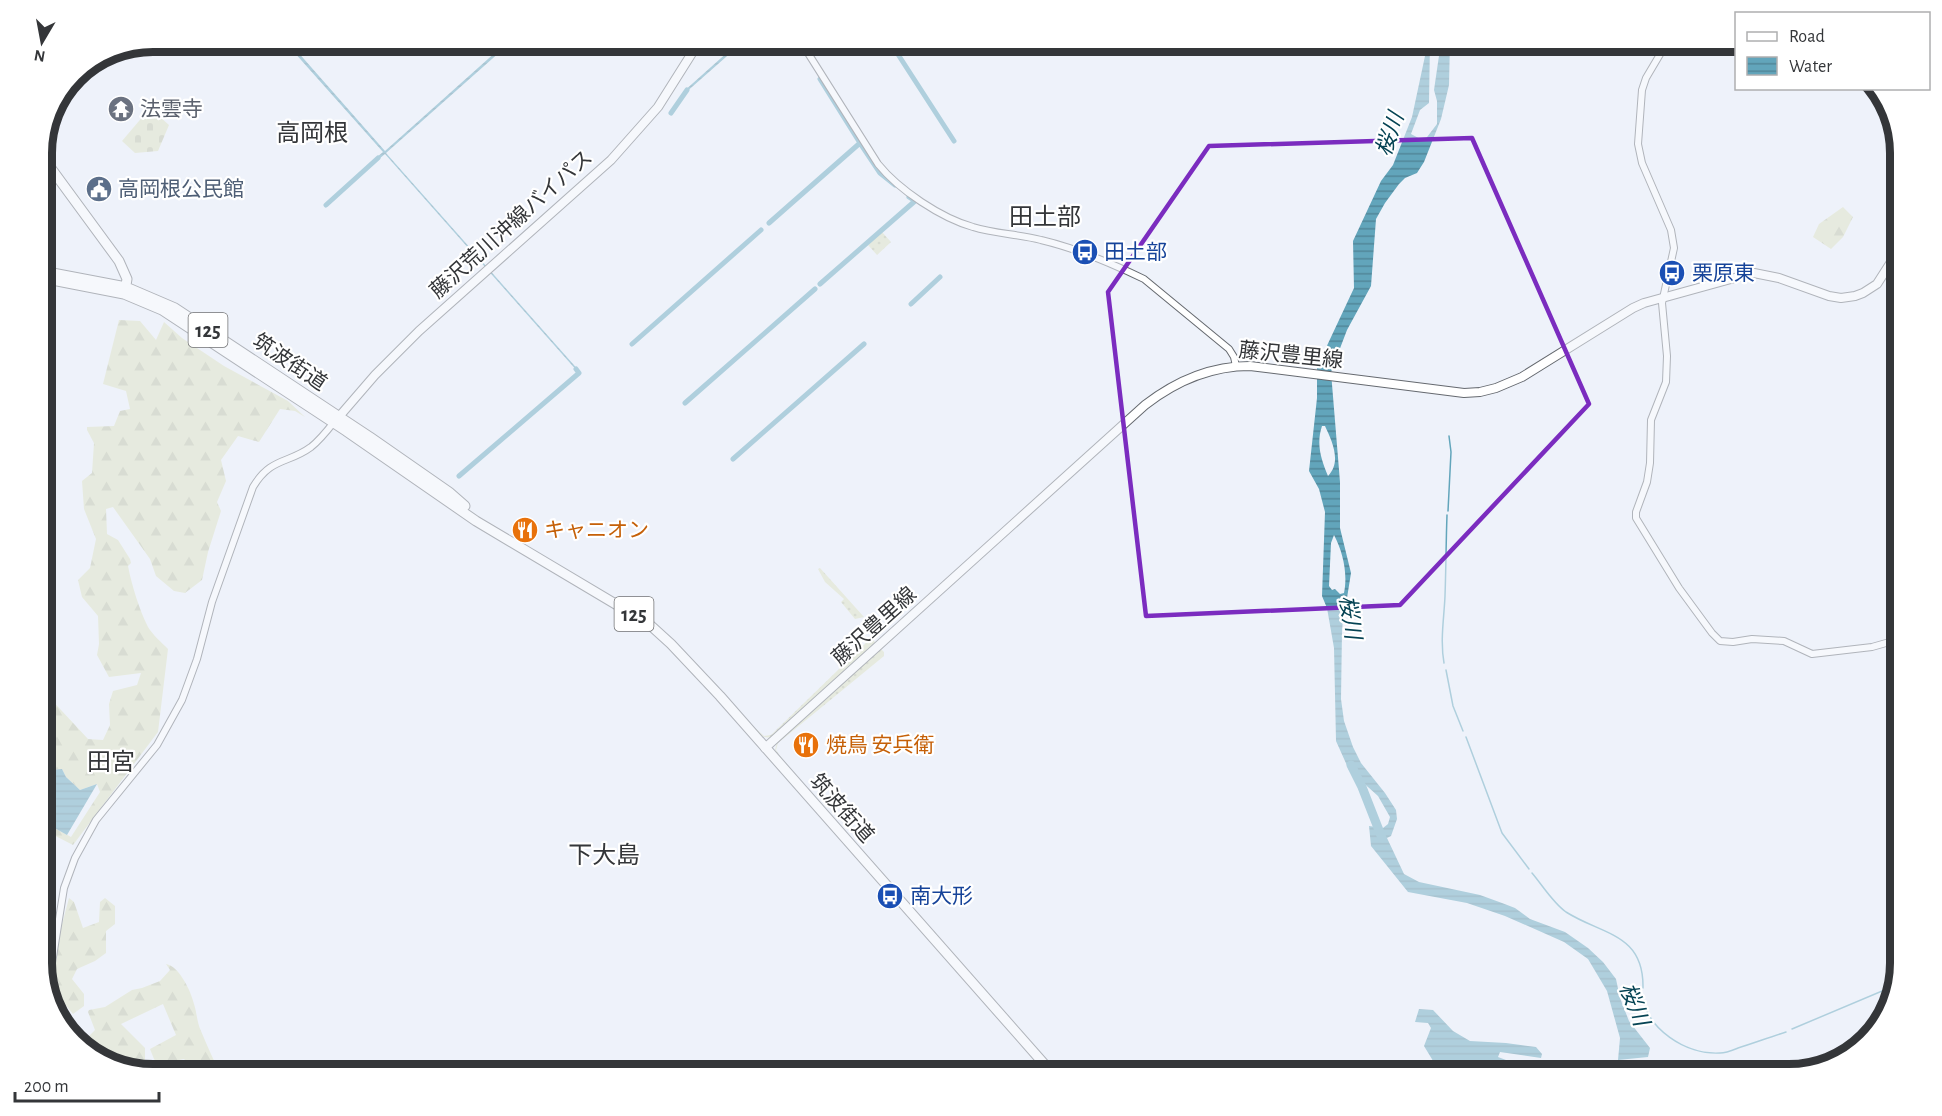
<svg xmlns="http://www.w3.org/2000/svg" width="1942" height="1116" viewBox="0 0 1942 1116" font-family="'Alegreya Sans','Noto Sans JP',sans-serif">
<defs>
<pattern id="grass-dots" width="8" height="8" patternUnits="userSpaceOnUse" patternTransform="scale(1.5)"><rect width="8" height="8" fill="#dce1be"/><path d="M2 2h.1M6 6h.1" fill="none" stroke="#bdc2a4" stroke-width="1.8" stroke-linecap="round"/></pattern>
<pattern id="forest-firs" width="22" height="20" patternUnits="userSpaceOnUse" patternTransform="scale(1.5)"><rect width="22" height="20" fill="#dce1be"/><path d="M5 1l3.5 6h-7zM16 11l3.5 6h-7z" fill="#bdc2a4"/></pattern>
<pattern id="cemetery-stones" width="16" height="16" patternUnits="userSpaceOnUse" patternTransform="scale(1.5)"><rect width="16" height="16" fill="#dce1be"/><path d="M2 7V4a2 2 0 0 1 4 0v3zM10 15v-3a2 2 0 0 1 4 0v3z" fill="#bdc2a4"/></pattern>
<pattern id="water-rules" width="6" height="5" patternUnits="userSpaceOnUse" patternTransform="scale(1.5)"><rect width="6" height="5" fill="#62a5bb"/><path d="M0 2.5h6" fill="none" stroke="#528799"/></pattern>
</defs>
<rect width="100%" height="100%" fill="#eef2fa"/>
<path fill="url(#grass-dots)" d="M882,232L891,242L877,255L868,245Z
M820,568L864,617L855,619L841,602L844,599L825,582L818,569Z
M871,638L876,643L771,737C759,740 751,726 743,717L764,736L771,735Z
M881,649L884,652V656L778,743L776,750L786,764L775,750L777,742Z"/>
<path fill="url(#forest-firs)" d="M1843,207L1853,217L1843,237L1831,249L1813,237L1819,224Z
M119,320L140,321L156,340L164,322L182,338L224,366L288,401L305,417L295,411L280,409L259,442L238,436L221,460L226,481L217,502L221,511L208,552L202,580L185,593L174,591L156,576L150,559L113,507L106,509L107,534L118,540L130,559L131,563L128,566C132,586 139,609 148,627C153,635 161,642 168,649L158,732L73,845L42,829V821L71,837L100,792L97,784L80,790L66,777L62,769L42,771V694L48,696L88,739L103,740L110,725L109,704L113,691L137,685L141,673L109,677L97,655L99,644L98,616L82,597L78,580L90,568L96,539L84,509L82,481L92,473L94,443L87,430V427L114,426L120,411L130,409L126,391L103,384Z
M69,898L74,902L83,928L99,922L100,902L105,898L115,906V924L106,931V953L95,961L77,969L72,979L84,994V1006L73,1014L64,1003L52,1001L50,995L61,928Z
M166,964C179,966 191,991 194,1004C197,1013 197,1023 201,1031C207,1046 214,1060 220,1074H196L195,1070L184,1059L174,1061L172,1074H165L154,1059L150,1049L176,1035L163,1004L121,1024L145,1048V1060L135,1069L98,1059L85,1046V1040L95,1030L88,1012L89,1010L105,1007L132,990L142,988L160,981L170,970Z"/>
<path fill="url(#cemetery-stones)" d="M150,108L169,125L158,151L135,153L122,141Z"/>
<path fill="url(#water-rules)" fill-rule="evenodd" d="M285,42H289L385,151L507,42H511L386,153L581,373L578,372L385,154L379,159L377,157L383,152Z
M739,42H743L684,94L683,92Z
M1423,42H1430L1429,103L1420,110L1411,134L1424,141L1437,124V101L1434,90L1441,42H1450L1449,85L1441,119L1424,162L1417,173L1405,178L1399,184L1385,203L1376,219L1371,286L1347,330L1331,372L1340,482V528L1351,573L1347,598L1344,608L1342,631L1341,699L1344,721L1353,747L1361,763L1385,793L1396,810L1397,819L1391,836L1387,838L1404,874L1419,882L1480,895L1502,903L1515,908L1530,919L1565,932L1588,948L1603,962L1616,979L1620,998L1629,1021L1650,1048L1648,1057L1618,1060L1620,1038L1607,991L1588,959L1564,942L1505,916L1467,903L1408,892L1371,846L1369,826L1383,828L1388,824L1390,817L1378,796L1349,770L1336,741L1334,648L1327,608L1322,596L1325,512L1319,489L1309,471L1317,398V367L1354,288L1353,241L1381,181L1393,165L1412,117L1425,56ZM1322,426H1325C1332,441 1342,462 1328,476C1321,459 1316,444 1322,426ZM1334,535C1343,552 1348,574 1344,593L1340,594L1335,589L1332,590L1329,586L1331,543Z
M62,769L66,777L80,790L97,784L67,835L42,821V771Z
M1419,1009L1433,1010L1453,1031L1470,1041L1506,1043L1536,1047L1542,1054L1541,1058L1500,1052L1498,1057L1506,1060H1522L1533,1062L1541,1071L1556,1074H1441L1424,1046L1431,1028L1428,1023L1415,1022Z
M1645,1060L1644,1074H1602L1587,1066L1586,1063C1599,1065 1607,1071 1620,1071L1618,1062Z"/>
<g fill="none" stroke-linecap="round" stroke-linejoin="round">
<path stroke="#62a5bb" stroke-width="1.5" d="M1448,511L1451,452L1449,436
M1444,663C1440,640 1444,619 1445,596C1446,569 1446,542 1447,515
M1446,670L1453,706L1463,731
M1466,737L1502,833L1529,869
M1532,873C1543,886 1553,903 1566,912C1602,935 1644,933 1643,988
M1642,994C1646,1029 1686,1055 1720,1053C1726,1053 1733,1050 1738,1048C1754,1043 1770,1037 1786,1032
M1792,1029L1894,986"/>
<path stroke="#62a5bb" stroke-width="5" d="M890,42L954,141
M671,113L687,90
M860,143L880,173L895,185
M326,205L378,158
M769,223L860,143L820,79
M820,284L915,201L909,197
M911,304L940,277
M632,344L761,230
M685,403L815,289
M733,459L864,344
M459,476L579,373L576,369"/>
<path stroke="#62a5bb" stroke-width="9" d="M1351,765L1362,787L1382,838"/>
<defs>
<path id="minor" d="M801,42L878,164C899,190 941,218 973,227C995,234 1019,234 1041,240C1075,248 1113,264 1144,279L1229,349L1234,357L1236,366
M1665,42L1662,51L1646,78L1642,90L1638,144L1642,163L1671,230L1674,248L1662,303L1667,356L1666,382L1651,420L1650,463L1647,482L1636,512V518L1679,588L1712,633L1720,641L1733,642L1752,639L1784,641L1812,654L1872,647L1900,639
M48,988L64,888L75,858L96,820L157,745L182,700L197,659L212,602L253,487C271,457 288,464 311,447C320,440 327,431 334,422"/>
<path id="major" d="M337,419L375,375L419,331L611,160L658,107L699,42
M765,748L1145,405C1176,381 1210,366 1250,366L1464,393L1480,392L1496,388L1522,377L1633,308L1644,303L1749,274L1754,273L1779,278L1829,296L1841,298L1855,296L1863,293L1877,284L1900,248"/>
<path id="highway" d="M42,156L119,261L127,279L125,291
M42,271L126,287L175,308L370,437L449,492L465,506
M42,278L124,294L162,310L346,431L476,521L649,624L671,644L720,696L1053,1074"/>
</defs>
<use href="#minor" stroke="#65696f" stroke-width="8"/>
<use href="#major" stroke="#65696f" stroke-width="10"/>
<use href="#highway" stroke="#65696f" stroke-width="11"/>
<use href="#minor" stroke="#fff" stroke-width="6"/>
<use href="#major" stroke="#fff" stroke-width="8"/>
<use href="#highway" stroke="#fff" stroke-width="9"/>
</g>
<path d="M0 0H1942V1116H0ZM1472,138L1589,404L1400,605L1146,616L1108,292L1209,146Z" fill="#eef2fa" fill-opacity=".55" fill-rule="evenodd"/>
<path fill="none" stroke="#7b2cbf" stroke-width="4.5" stroke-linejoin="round" d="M1472,138L1589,404L1400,605L1146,616L1108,292L1209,146Z"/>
<defs>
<symbol id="temple-disc" viewBox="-11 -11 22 22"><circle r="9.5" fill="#6b7280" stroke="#fff"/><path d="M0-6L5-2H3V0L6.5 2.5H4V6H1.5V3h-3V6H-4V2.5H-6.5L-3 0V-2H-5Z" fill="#fff"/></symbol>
<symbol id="civic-disc" viewBox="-11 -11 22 22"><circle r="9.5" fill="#5c6f8a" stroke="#fff"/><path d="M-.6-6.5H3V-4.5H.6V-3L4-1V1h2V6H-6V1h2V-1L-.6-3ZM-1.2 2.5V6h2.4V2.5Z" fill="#fff"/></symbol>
<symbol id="bus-disc" viewBox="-11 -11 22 22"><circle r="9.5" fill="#1a4fb4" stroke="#fff"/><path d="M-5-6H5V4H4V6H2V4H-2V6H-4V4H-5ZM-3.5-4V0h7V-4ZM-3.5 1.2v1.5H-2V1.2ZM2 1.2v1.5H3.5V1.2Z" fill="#fff"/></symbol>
<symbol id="restaurant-disc" viewBox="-11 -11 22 22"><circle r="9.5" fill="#e8710a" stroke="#fff"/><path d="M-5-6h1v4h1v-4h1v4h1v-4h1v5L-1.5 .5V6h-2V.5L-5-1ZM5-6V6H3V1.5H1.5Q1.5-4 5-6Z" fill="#fff"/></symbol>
</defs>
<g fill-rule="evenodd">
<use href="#temple-disc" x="106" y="94" width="30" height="30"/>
<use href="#civic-disc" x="84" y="174" width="30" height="30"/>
<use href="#bus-disc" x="1070" y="237" width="30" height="30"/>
<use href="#bus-disc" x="1657" y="258" width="30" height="30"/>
<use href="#restaurant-disc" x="510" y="515" width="30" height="30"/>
<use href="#restaurant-disc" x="791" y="730" width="30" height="30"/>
<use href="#bus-disc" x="875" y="881" width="30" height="30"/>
</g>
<g text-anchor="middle" stroke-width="4.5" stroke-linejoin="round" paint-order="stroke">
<g fill="#fff" stroke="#717274" stroke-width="1.5">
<rect x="188.5" y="313" width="39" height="34" rx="4.5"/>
<rect x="614.5" y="597" width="39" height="34" rx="4.5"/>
</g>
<g font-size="20" font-weight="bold" fill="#343639">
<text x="208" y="337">125</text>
<text x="634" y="621">125</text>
</g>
<g font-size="21" fill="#5b616d" stroke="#fff" text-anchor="start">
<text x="140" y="116">法雲寺</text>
</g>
<g font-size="21" fill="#4e5e75" stroke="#fff" text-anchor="start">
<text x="118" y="196">高岡根公民館</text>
</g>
<g font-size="21" fill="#343639" stroke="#fff">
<text transform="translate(511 224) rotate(-42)" y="7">藤沢荒川沖線バイパス</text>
<text transform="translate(1291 355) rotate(6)" y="7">藤沢豊里線</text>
<text transform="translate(290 362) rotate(34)" y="7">筑波街道</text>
<text transform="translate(874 626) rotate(-42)" y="7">藤沢豊里線</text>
<text transform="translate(842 808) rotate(48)" y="7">筑波街道</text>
</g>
<g font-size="21" fill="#164399" stroke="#fff" text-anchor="start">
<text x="1104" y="259">田土部</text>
<text x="1692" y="280">栗原東</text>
<text x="910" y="903">南大形</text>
</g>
<g font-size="21" fill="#c56008" stroke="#fff" text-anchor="start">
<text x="544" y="537">キャニオン</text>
<text x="826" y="752">焼鳥 安兵衛</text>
</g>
<g font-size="22" font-style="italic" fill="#054354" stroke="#fff">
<text transform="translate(1389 134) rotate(-71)" y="8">桜川</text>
<text transform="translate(1351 617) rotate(81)" y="8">桜川</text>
<text transform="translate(1635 1004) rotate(68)" y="8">桜川</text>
</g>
<g font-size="24" fill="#343639" stroke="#fff">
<text x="312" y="141">高岡根</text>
<text x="1045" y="225">田土部</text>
<text x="111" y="770">田宮</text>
<text x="604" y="863">下大島</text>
</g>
</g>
<path d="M0 0H1942V1116H0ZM153 52H1789A101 101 0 0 1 1890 153V963A101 101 0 0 1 1789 1064H153A101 101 0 0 1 52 963V153A101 101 0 0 1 153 52Z" fill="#fff" fill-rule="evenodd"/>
<path fill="none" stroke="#343639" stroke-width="8" d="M153 52H1789A101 101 0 0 1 1890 153V963A101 101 0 0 1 1789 1064H153A101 101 0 0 1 52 963V153A101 101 0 0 1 153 52Z"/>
<rect x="1735" y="12" width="195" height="78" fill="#ffffff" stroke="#aeafb0" stroke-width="1.5"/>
<rect x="1747" y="32" width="30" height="9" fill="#ffffff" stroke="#aeafb0" stroke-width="1.5"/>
<text x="1789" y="42" font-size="18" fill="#343639">Road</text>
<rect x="1747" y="57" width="30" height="18" fill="url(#water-rules)" stroke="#aeafb0" stroke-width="1.5"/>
<text x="1789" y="72" font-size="18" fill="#343639">Water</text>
<g transform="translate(42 42) rotate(190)" stroke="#ffffff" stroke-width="4.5" paint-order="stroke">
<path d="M0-4.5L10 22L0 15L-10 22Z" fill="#343639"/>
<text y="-9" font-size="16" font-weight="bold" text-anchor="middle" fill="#343639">N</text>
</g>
<path d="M15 1092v9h144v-9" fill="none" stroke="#343639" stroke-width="3"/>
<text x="24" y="1092" font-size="18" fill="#343639" stroke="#ffffff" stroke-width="4.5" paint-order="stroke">200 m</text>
</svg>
